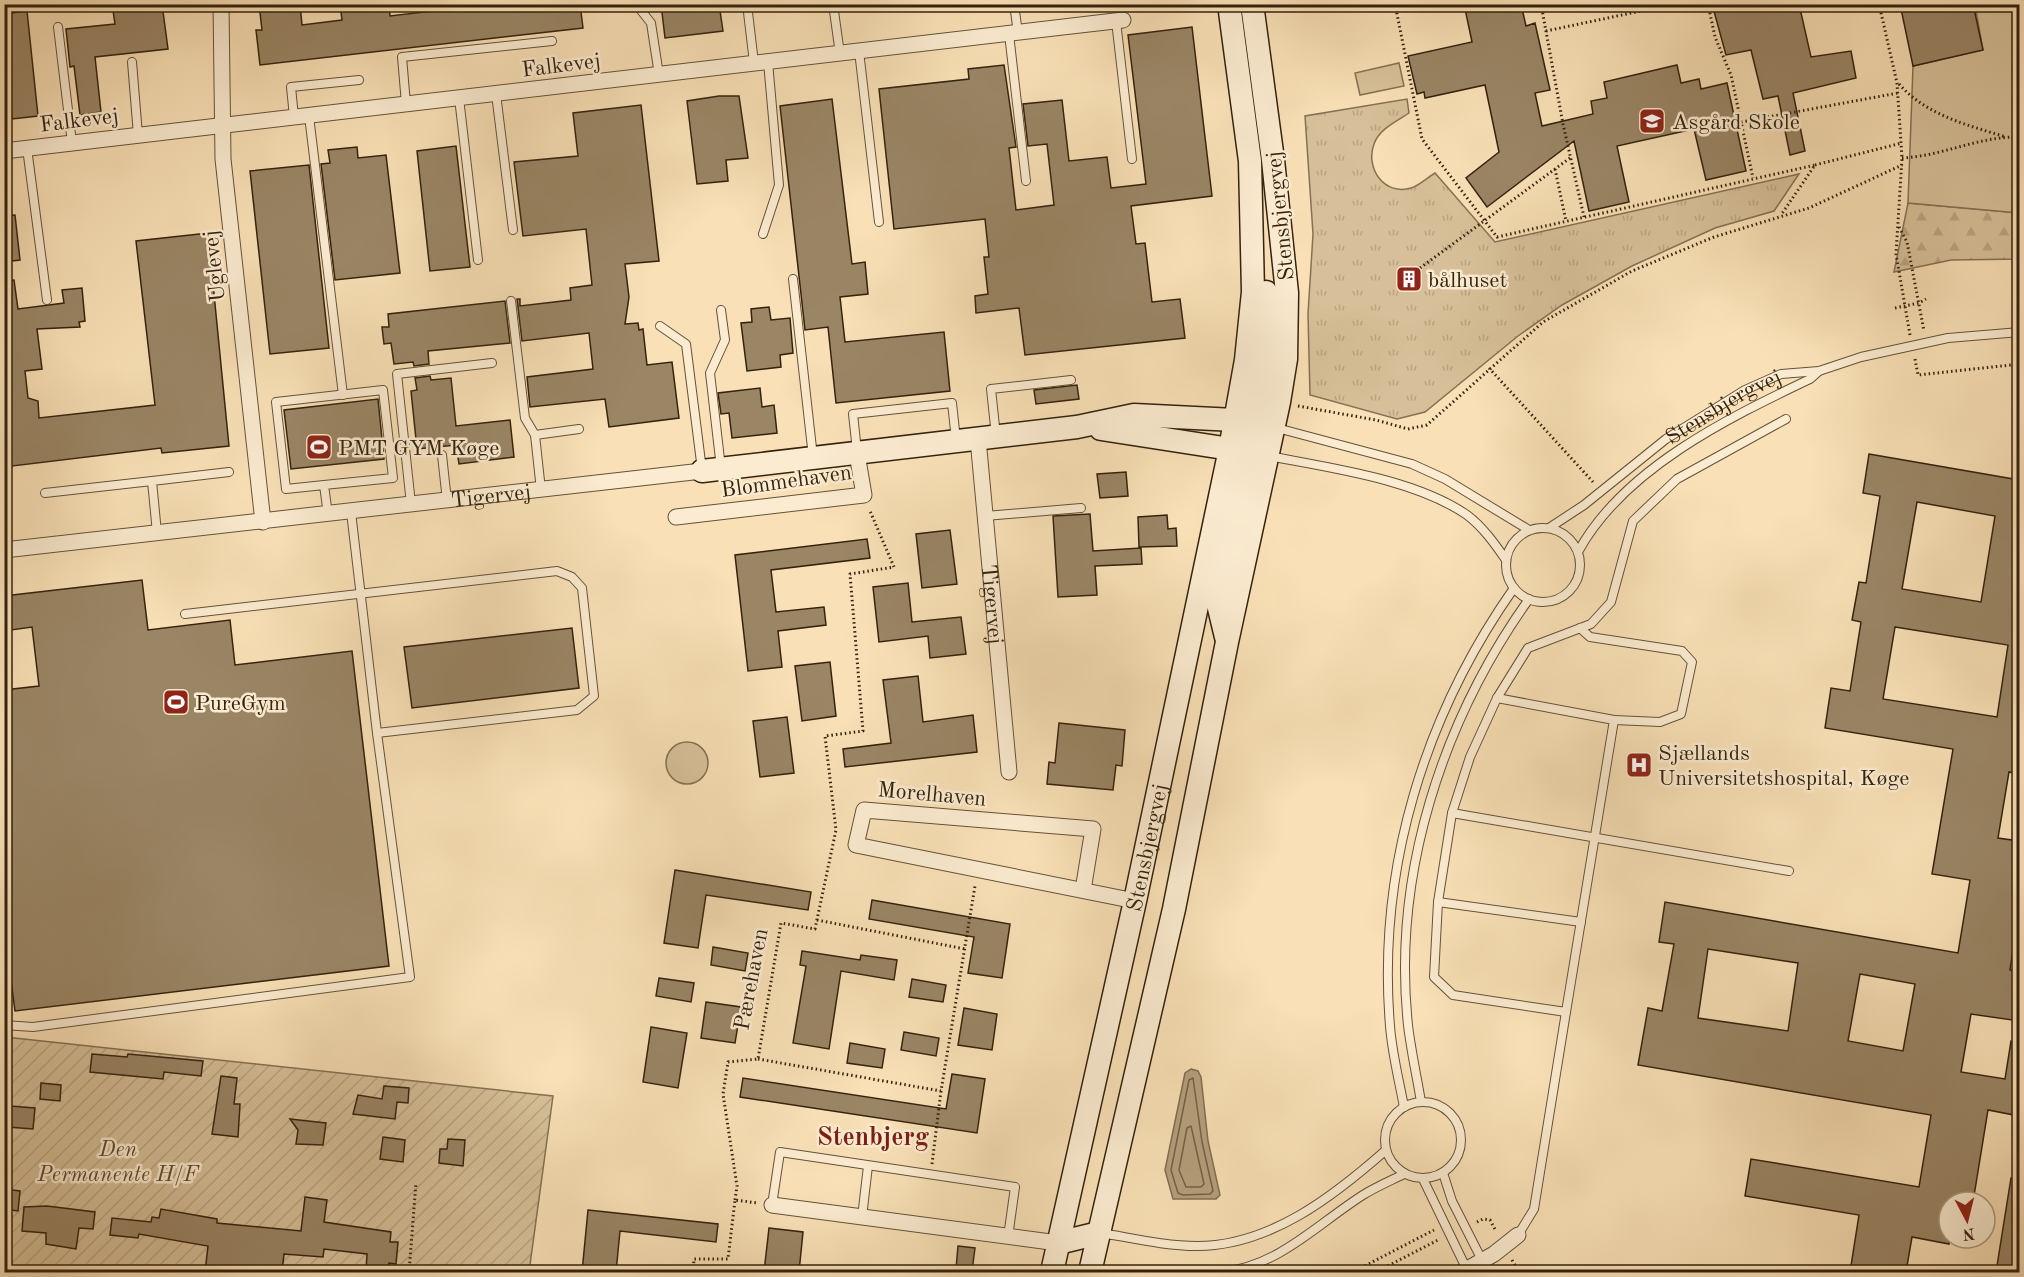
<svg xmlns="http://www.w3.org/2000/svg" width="2024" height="1277" viewBox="0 0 2024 1277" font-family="'Old Standard TT',serif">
<defs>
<pattern id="grass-tufts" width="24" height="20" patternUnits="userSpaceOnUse" patternTransform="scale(1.5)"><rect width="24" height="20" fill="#d7c099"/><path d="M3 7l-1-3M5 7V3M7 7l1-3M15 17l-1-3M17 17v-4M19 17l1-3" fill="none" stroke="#b9a583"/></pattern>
<pattern id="forest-firs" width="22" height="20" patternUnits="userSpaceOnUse" patternTransform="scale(1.5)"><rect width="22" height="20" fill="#d7c099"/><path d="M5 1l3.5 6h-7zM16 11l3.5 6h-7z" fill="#b9a583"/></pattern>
<pattern id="garden-furrows" width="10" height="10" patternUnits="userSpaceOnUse" patternTransform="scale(1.5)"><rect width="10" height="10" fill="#d7c099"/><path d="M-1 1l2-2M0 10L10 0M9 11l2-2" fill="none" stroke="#b9a583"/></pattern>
</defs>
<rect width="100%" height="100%" fill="#f9e0b6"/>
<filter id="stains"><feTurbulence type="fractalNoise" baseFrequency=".00333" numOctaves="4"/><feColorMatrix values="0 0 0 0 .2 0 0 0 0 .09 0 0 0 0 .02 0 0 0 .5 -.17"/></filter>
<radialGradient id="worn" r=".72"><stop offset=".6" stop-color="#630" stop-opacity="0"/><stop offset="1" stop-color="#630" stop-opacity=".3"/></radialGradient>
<path fill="url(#grass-tufts)" stroke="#857154" stroke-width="1.5" d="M1407,99L1409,113C1397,121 1379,129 1374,144C1365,168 1384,196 1411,188C1419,186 1428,177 1435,173L1495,242L1799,174L1774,211L1715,228L1632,266L1562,305L1518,336L1425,412L1397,419L1310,395L1308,314L1313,234L1305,116Z"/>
<path fill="url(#forest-firs)" stroke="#857154" stroke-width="1.5" d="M1908,203L2019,213V259L1951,260L1894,272Z"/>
<path fill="#d7c099" stroke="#857154" stroke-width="1.5" d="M1975,5H2019V213L1908,203L1913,66L1983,50Z
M1399,63L1404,86L1360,95L1355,73Z
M666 763a21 21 0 1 1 42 0a21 21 0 1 1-42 0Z"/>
<path fill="url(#garden-furrows)" stroke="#857154" stroke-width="1.5" d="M5,1037L553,1096L529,1272H5Z"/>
<path fill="#b69f7d" stroke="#826d51" stroke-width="1.5" d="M1191,1069L1198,1071L1201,1077L1208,1141L1220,1195L1216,1199H1173L1165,1170L1185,1073Z"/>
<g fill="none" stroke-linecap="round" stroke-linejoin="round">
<path stroke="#746046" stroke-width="1.5" d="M1193,1078L1202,1142L1213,1191L1210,1194L1183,1195L1178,1193L1171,1170L1189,1080Z
M1191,1126L1204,1184L1201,1187H1186L1179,1170L1187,1128Z"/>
</g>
<path fill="#9a8565" stroke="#33220e" stroke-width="1.5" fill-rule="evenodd" d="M112,4H162L168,49L95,57L101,112L80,115L74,66L70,67L66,29L115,24Z
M259,4H300L302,25L342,20L340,4H389L390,16L493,4H580L583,28L260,65L256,30H262Z
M661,4H719L723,31L665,38Z
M1464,4H1521L1526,26L1535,23L1550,90L1535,93L1542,126L1593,114L1591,101L1607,98L1604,82L1677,65L1681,83L1699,79L1701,89L1727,83L1746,171L1706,180L1694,129L1617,146L1629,202L1589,211L1574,141L1487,207L1466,178L1499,152L1485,85L1425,98L1424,92L1417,94L1408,56L1472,42Z
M1712,4H1799L1811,57L1851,51L1856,78L1793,93L1805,151L1790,155L1778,96L1763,99L1751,50L1726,55Z
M1900,4H1973L1983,50L1913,66Z
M27,11L38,116L12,119L8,89H4V14Z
M1192,27L1212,196L1131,206L1136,244L1145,243L1152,302L1180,299L1185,338L1025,355L1019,308L976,313L975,296L988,294L984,257H989L985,219L894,229L879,89L969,79L968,69L1004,65L1016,147L1009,148L1016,210L1054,205L1047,144L1028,146L1023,104L1062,100L1069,161L1107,157L1111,188L1146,184L1128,35Z
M719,96H739L748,158L726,160L728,181L697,184L687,101Z
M832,99L852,264L865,262L868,294L840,297L845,342L944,332L950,391L836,403L828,327L805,330L780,106Z
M641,105L659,261L625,264L629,297L625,324L638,323L639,330L643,329L647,365L672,362L679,418L609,427L605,399L530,407L527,377L593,369L589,333L522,341L517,299H520V306L571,300L570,288L592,285L586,229L523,236L514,162L578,156L573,113Z
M456,146L470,267L430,271L417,151Z
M357,147L358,158L386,155L400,273L335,280L321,164L330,163L328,150Z
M309,165L329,348L270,354L250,171Z
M15,215L20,260L4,262V216Z
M208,233L229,446L162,453L161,448L4,467V281L14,280L18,309L64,303L62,290L82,288L85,321L79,322L80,327L37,329L42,369L25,371L28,398L38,401L39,418L155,405L136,241Z
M505,301L510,343L428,351L429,364L414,366L413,362L394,364L391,343L384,344L382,327H389L388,314Z
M769,307L771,320L790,318L793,353L780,355L781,367L747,371L741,323L752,322L751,309Z
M430,376L431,380L451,378L456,426L510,420L514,457L459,464L456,445L417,449L411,391L417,390L415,378Z
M1077,385L1079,399L1036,404L1034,390Z
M760,388L762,407L774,405L777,433L732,438L729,413L721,414L718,393Z
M378,399L384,459L291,469L284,410Z
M1869,454L2019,480V774L2009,772L1998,838L2019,841V911L2010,970L2019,972V1021L1971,1014L1961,1072L2005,1079L2011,1041L2019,1042V1116L1988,1110L1973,1202H1949V1244L1912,1237L1906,1272H1850L1859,1215L1745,1196L1751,1159L1919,1187L1931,1115L1638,1065L1648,1008L1662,1011L1674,944L1659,942L1665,902L1958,953L1970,880L1932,874L1953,749L1825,728L1831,688L1850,691L1861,622L1852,620L1859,582L1866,583L1880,496L1863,493ZM1917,502L1995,516L1981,602L1902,589ZM1895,627L2008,645L1997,717L1883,699ZM1708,949L1798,963L1788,1031L1698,1018ZM1860,974L1915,984L1903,1051L1848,1041Z
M1126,472L1128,496L1100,498L1097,474Z
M1090,514L1093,551L1141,548L1142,564L1095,566L1097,595L1058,597L1053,516Z
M1167,515L1168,529L1176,528L1177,546L1139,547L1138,517Z
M950,530L957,584L922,588L916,534Z
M867,539L870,558L771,570L776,612L824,607L826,625L778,631L782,667L748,671L735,555Z
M142,580L148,630L230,620L235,665L352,651L389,966L15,1011L4,927V907H9L4,872V690L39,686L32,627L4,631V596Z
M908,583L912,622L961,617L966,654L930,658L928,636L879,642L873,587Z
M572,628L579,688L412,708L404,647Z
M830,662L836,716L802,721L795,666Z
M918,676L923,722L973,715L977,752L845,767L843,749L891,743L883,680Z
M787,717L794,773L760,777L753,721Z
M1059,723L1125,730L1122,766L1116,765L1113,790L1047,784L1049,762L1055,763Z
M675,870L811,892L808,910L706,895L698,948L664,943Z
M872,900L1010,924L1002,978L968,973L974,937L869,919Z
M713,947L748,953L745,971L711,965Z
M802,951L860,960L861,955L897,960L894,980L841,971L829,1049L793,1043L806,966L800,965Z
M659,978L694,983L691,1002L656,996Z
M912,979L946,985L943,1002L909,997Z
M706,1002L741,1007L735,1043L701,1038Z
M964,1008L997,1014L992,1050L958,1045Z
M651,1027L687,1033L678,1088L643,1082Z
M904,1032L939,1038L936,1056L901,1050Z
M850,1043L885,1049L882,1068L847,1063Z
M92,1054L127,1057L128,1054L203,1061L201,1076L164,1072L163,1079L90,1072Z
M952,1074L985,1079L977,1133L740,1097L743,1078L946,1109Z
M221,1076L237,1078L234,1104H240L238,1137L212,1134Z
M41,1083L61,1085L60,1101L40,1099Z
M384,1086L409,1088L408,1103L397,1102L395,1119L353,1114L358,1095L382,1099Z
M10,1106L35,1108L33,1129L8,1127Z
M290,1119L326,1123L323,1145L296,1144L298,1130Z
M383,1137L405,1140L403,1162L380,1159Z
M448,1139L465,1140L463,1166L439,1163L440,1149H447Z
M2011,1178L2019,1179V1272H1996Z
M4,1189L20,1191L18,1211L4,1209Z
M305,1197L327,1200L324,1222L391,1232L390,1242H398L396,1264L389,1263L388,1272H366L367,1254L324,1249L323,1257L284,1254L282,1272H205L208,1246L139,1234L138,1238L110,1235L112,1218L151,1222L152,1217L159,1218L161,1209L217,1219V1223L301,1231Z
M47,1206L95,1212L93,1229L79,1228L76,1249L46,1244V1233L22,1231L24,1207Z
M588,1210L718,1224L716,1242L620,1231L616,1272H582Z
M769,1228L803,1232L799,1272H764Z
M958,1246L975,1248L972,1271L956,1269Z"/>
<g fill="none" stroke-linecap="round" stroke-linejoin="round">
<defs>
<g id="lane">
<path d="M636,4L651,23L659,75"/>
<path d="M747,4L754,63"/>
<path d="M833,4L840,54"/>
<path d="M1014,4L1018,33"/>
<path d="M1116,21L1132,159"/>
<path d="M58,27L72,143"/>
<path d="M1009,34L1026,181"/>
<path d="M859,51L879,222"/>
<path d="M132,62L138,135"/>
<path d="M496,94L513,230"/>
<path d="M459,98L478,260"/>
<path d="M406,104L402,57L552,41"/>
<path d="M309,116L343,395"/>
<path d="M294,117L291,87L359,80"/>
<path d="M27,148L47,300"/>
<path d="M763,234L779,185L768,62"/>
<path d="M793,279L813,457"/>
<path d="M511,301L525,418L535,435"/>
<path d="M660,326L686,344L702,470"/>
<path d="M1277,428L1412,464L1445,479L1529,530"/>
<path d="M996,436L991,389L1071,380"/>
<path d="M857,451L853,414L952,403L956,440"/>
<path d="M442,455L447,501"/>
<path d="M1269,456C1330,468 1415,479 1467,515C1483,527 1495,544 1506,560"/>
<path d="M721,468L710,373L725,340L721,310"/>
<path d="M324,485L286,489L276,402L383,390L393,478L324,485L328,515"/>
<path d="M541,490L535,435L579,429"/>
<path d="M45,493L152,481"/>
<path d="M411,504L397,374L492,363"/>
<path d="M985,516L1081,508"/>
<path id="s1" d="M1549,528L1584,505L1666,439L1745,390L1781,374L1819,371L1861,357L1948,338L2020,332"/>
<circle cx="1543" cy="565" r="37"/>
<path d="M157,533L152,481L229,472"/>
<path d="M1578,552C1623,469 1728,418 1810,379L1819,371"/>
<path d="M185,614L557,571L572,577L582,588L594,696L577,710L377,733"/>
<path d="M1580,628L1590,637L1682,651L1692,662L1681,714L1660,722L1614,720"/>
<path d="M1497,698L1614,720L1566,1012"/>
<path d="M1452,813L1789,871"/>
<path d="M1438,902L1581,922"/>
<path d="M4,1025L33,1027L410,977L377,733L351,512"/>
<circle cx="1423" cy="1140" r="38"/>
<path d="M1421,1102C1417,1077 1411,1051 1408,1025C1392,875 1442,721 1529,599"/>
<path d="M1404,1107C1399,1080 1392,1053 1390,1026C1377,869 1424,716 1514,588"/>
<path d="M1443,1173L1452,1201L1488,1272"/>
<path d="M1423,1179L1468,1272"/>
<path d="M772,1205L780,1152L1015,1187L1008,1237"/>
<path d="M862,1217L868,1166"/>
<path d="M1101,1233C1132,1238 1165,1246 1197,1246C1270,1246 1334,1196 1386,1150"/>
<path d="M1518,1235L1534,1209L1566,1012L1453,995L1434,977L1438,902L1452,813L1470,757L1497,698L1528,648L1591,624L1611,602L1633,521L1677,479L1786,419"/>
<path d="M1092,1270L1123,1272"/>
<path d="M1222,1272C1279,1266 1316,1225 1363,1195C1376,1187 1390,1181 1404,1174"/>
</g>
<g id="street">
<path d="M221,4L223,159L263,522"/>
<path d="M4,151L1123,20"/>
<path id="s2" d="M978,439L1009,772"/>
<path d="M676,517L864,495L857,454"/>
<path id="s3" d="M4,550L702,471"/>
<path d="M1083,890L1093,829L864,810L856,845C949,863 1042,882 1135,901"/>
<path d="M772,1205L1058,1243"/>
<path d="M1462,1272L1494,1254L1518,1235"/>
</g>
<g id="secondary">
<path d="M1101,429L1243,451"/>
<path d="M1261,437L1255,423L1265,355L1266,292"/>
<path d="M702,471L1077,427L1134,415L1235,420L1274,427"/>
<path d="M1226,637L1218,604L1248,452L1235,420"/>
<path d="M1058,1243L1099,1233"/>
<path id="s4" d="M1052,1272L1135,901L1230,449L1246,360L1253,292L1250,161L1229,4"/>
<path d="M1090,1272L1174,909L1227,642L1279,402L1286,359L1287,293L1273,160L1252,4"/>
</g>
</defs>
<use href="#lane" stroke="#645238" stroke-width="10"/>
<use href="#street" stroke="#645238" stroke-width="17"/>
<use href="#secondary" stroke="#33220e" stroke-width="25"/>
<path stroke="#33220e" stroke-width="3" stroke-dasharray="1.5 3" stroke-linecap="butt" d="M1395,4L1422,139L1497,237L1815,165L1781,215
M1541,4L1563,124L1584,217
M1708,4L1715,37L1731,75L1753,178
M1879,4L1897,83L1902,158L1896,254L1910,335
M1546,31L1674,4
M1899,84C1926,115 1967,125 2006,137
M1741,122L1898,93
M1902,158C1943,156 1979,136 2020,137
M1815,165L1902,143
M1555,169L1566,221
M1899,227L1907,242L1924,331
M1420,268L1570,158
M1895,308L1919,303L1926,299
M1915,359L1918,375L2020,364
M1489,368L1593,482
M1298,406L1376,420L1408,429L1427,425L1543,322L1632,271L1714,237L1809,208L1902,165
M817,920L965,949
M758,1059L941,1091L975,886
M932,1164L941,1091
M735,1200L737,1186L723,1094L728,1062L758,1059L781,923L815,929L836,830L825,736L863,731L850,574L894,567L870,511
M1477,1222L1483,1219L1490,1220L1496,1231
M1512,1260L1519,1272
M409,1272L416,1183
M693,1272L694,1259H728L735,1200L758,1203
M1353,1272L1434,1230
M1376,1272L1438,1240"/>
<use href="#lane" stroke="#fbebd0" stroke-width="8"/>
<use href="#street" stroke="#fbebd0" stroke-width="15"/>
<use href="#secondary" stroke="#fbebd0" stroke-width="22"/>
</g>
<defs>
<symbol id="school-square" viewBox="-11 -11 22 22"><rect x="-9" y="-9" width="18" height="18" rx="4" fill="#8f2418" stroke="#fbebd0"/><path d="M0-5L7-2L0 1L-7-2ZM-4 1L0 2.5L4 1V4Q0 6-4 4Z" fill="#fff"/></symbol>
<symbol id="building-square" viewBox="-11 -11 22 22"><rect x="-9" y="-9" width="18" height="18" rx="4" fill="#8f2418" stroke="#fbebd0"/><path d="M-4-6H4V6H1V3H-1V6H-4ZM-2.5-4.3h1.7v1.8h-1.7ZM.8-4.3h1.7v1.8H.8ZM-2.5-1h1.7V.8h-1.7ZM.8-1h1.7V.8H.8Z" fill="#fff"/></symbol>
<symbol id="stadium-square" viewBox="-11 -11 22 22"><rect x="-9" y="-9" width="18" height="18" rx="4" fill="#8f2418" stroke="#fbebd0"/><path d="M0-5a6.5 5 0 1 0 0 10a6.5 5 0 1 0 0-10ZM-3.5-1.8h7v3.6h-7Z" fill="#fff"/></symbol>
<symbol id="hospital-square" viewBox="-11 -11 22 22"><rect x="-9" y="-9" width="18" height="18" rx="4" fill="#8f2418" stroke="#fbebd0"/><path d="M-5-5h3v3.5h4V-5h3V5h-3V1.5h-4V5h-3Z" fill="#fff"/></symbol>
</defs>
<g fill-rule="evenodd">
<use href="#school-square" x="1637" y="106" width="30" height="30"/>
<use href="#building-square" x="1394" y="264" width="30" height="30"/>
<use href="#stadium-square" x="304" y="432" width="30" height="30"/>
<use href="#stadium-square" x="161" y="687" width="30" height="30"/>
<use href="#hospital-square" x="1624" y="750" width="30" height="30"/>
</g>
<g text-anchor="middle" stroke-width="5" stroke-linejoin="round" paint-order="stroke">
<g font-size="22" fill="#33220e" stroke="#fbebd0">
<text transform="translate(561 64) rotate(-7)" y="8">Falkevej</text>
<text transform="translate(79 119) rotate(-7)" y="8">Falkevej</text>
<text transform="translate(1279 216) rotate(-96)" y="8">Stensbjergvej</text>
<text transform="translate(213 266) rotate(-96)" y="8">Uglevej</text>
<text dy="8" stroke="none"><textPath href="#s1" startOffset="213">Stensbjergvej</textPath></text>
<text transform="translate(786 480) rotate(-8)" y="8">Blommehaven</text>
<text dy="8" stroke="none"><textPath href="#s3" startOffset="490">Tigervej</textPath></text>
<text dy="8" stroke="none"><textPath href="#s2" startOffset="166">Tigervej</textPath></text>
<text transform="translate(932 793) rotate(5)" y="8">Morelhaven</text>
<text dy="8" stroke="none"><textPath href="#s4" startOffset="435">Stensbjergvej</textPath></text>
<text transform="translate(750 979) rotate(-79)" y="8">Pærehaven</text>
</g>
<g font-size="22" fill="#33220e" stroke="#fbebd0" text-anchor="start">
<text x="1672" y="129">Asgård Skole</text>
<text x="1428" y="287">bålhuset</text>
<text x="338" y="455">PMT GYM Køge</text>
<text x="195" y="710">PureGym</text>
<text x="1658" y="760">Sjællands<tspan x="1658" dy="25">Universitetshospital, Køge</tspan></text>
</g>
<g font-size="22" font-style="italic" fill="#5c4a31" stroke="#fbebd0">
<text x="118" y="1156">Den<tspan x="118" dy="25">Permanente H/F</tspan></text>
</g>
<g font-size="26" font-weight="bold" fill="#7a1f14" stroke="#fbebd0">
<text x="873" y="1145">Stenbjerg</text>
</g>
</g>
<rect width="2024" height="1277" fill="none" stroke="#f9e0b6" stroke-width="24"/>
<rect x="6" y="6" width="2012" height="1265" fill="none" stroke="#33220e" stroke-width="3"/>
<rect x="12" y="12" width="2000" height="1253" fill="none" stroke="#33220e" stroke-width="1.5"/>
<g transform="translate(1967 1220) rotate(173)"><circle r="28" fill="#fbebd0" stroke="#ab9b82" stroke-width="1.5"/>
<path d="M0-4.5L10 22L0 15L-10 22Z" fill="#8f2418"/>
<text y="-9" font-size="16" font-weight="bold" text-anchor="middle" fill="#33220e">N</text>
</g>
<rect width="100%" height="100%" filter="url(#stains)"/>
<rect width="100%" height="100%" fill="url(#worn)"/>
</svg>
